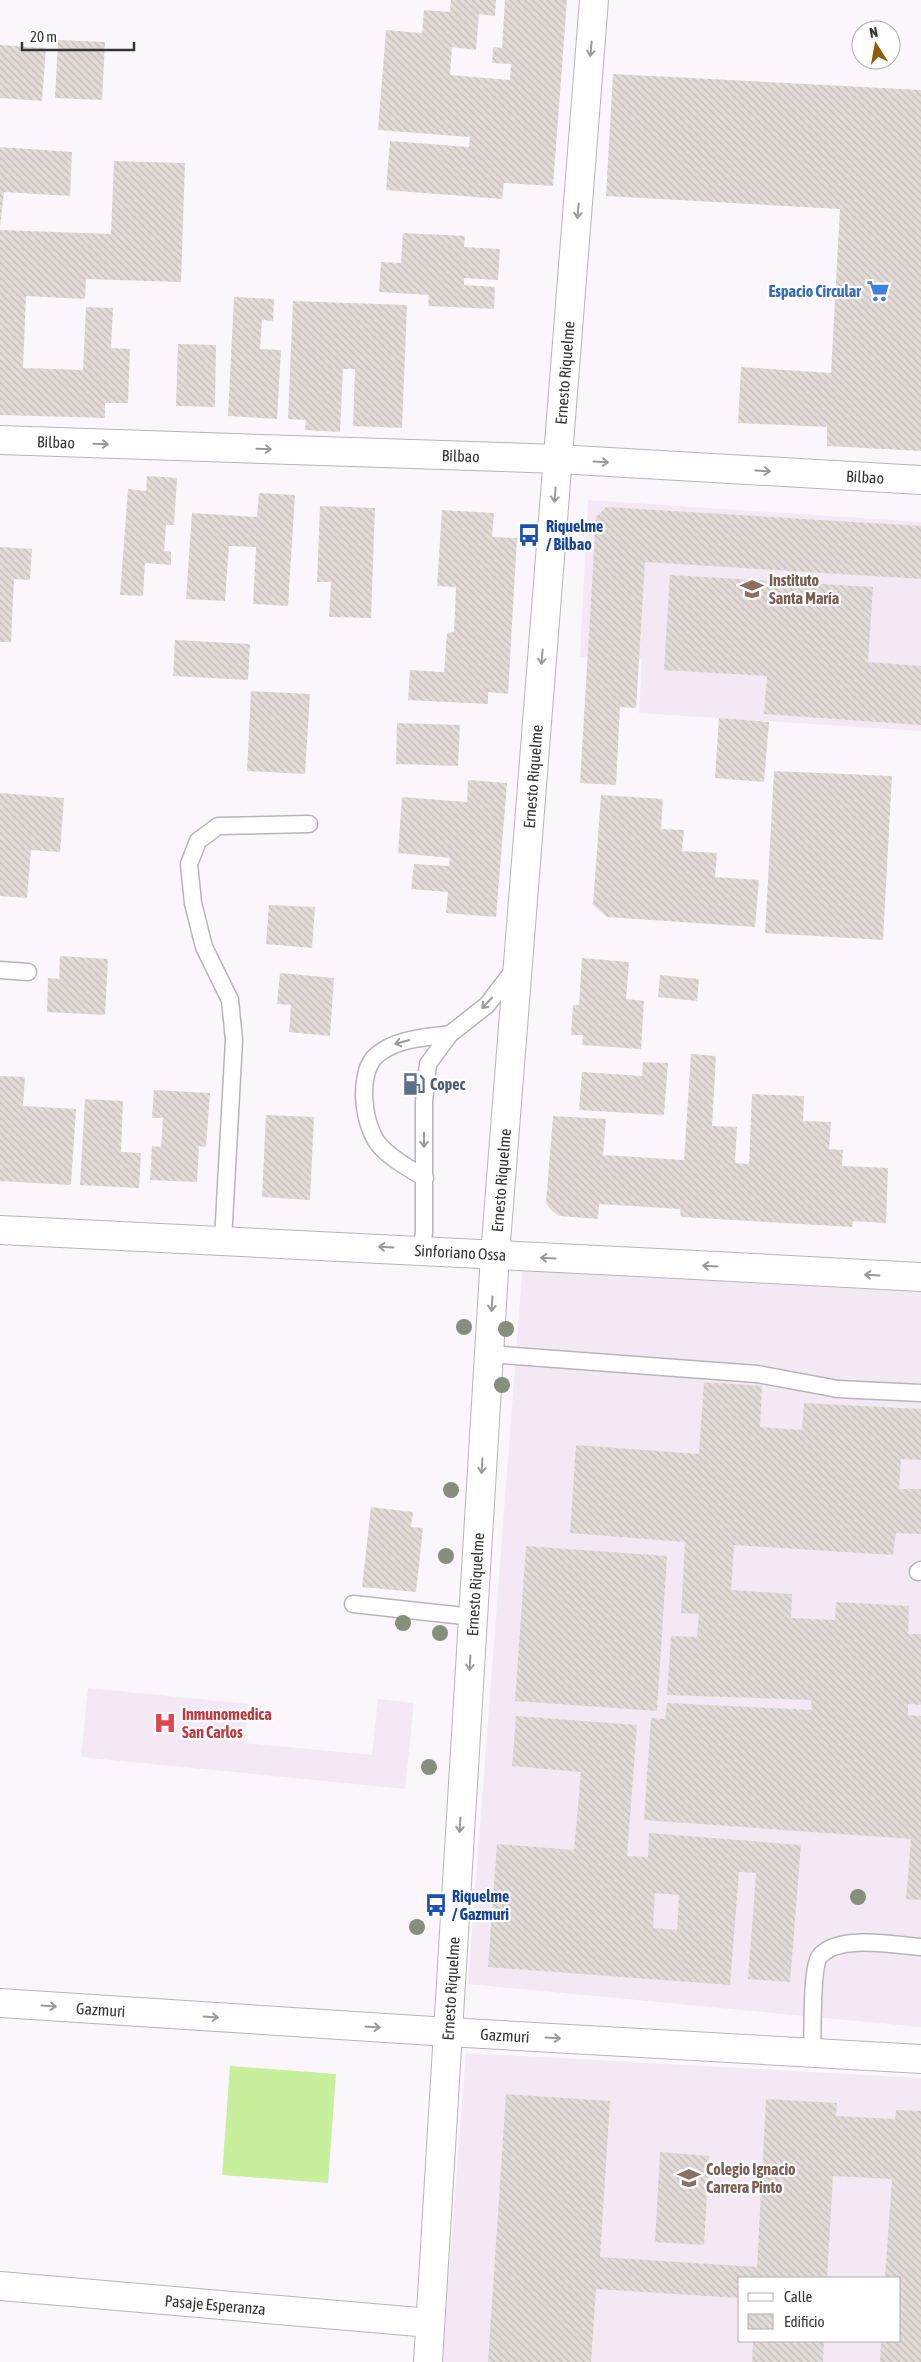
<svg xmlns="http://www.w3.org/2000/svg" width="921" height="2362" viewBox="0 0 921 2362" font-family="'Asap Condensed',sans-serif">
<defs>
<pattern id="building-back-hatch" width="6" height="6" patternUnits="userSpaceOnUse" patternTransform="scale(1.25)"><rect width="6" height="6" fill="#e2dbd7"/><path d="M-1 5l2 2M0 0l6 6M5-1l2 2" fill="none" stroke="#c2bdb9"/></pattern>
</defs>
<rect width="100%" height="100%" fill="#fbf6fc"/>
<path fill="#f3e8f4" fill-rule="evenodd" d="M588,500L921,522V731L639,713L642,659L580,657Z
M523,1262L921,1286V2027L468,1984Z
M88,1688L248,1704L244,1743L372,1755L378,1699L414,1703L405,1789L81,1757Z
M466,2053L921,2078V2362H442ZM740,2278H900V2341H740Z"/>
<path fill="#c7ef9c" d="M230,2066L336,2074L328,2183L222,2175Z"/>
<path fill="url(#building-back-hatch)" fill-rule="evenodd" d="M451,0H496L495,16L479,14L476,50L452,47L450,75L510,80L511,64L492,63L493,47L502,48L505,0H567L553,186L504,183L502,199L386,190L390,141L469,147L470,137L378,130L386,30L422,33L424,10L450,12Z
M58,40L105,42L102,100L55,98Z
M0,45L46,48L42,101L0,98Z
M613,74L921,90V451L827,446V427L738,423L741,367L831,373L840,209L606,196Z
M0,147L72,152L70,196L4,192L0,227Z
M114,161L185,163L181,282L86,279L85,299L26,296L23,368L83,370L86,307L113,308L111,348L130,349L128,403H105V418L0,415V230L111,234Z
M403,233L465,236L464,247L500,249L498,280L464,278V285L495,287L494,309L428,306L429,295L379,292L381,262L401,263Z
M234,297L274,299L273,321L262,320L260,349L281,350L277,419L228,416Z
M293,301L407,305L402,428L353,426L355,369H343L340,432L305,430L306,420L288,419Z
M178,344L216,345L215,407L176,406Z
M147,476L177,478L174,525H166L164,551L171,552V565L145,563L143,596L120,595L128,489L146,491Z
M259,493L295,495L288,606L253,604L256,547L229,546L225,601L186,599L192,513L257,517Z
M320,506L375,508L371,618L329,617L331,582H317Z
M606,507L921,526V579L645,562L636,708L620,707L616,785L580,783L596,517Z
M442,510L494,513L492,537L517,538L508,694L488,692V704L408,700L410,670L444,672L447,633L454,632L456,587L437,586Z
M0,547L32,549L30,580L14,579L11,642H0Z
M670,575L873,587L868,662L921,666V725L764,714L767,676L664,670Z
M175,640L250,644L248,680L173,676Z
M251,691L310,694L305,774L247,771Z
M719,718L769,722L764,782L715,778Z
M397,723L460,725L458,766L396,764Z
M774,771L892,776L883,940L765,933Z
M468,780L507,783L496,917L446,913L448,892L411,889L414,864L449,866L450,858L398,853L402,797L467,802Z
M0,793L64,798L60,852L31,850L27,898L0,896Z
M601,795L663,799L661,829L684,830L682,851L717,853L715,877L759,880L755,927L607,917L593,905Z
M269,905L315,907L312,948L266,944Z
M60,956L108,959L105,1015L47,1012L48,978L59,979Z
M582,958L629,962L626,999L644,1001L641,1049L582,1045L583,1035H571L573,1005H579Z
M280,973L334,978L330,1036L289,1032L291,1005L277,1004Z
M660,975L699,979L697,1001L658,997Z
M691,1054L716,1056L712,1126L737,1127L735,1163L749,1164L752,1094L804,1096L803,1121L831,1122L829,1149L843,1150L842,1166L888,1168L886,1223L853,1221L852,1227L681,1217L680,1209L599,1204L598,1219L560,1216L552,1211L546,1203L553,1116L606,1119L603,1155L684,1160Z
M643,1062L668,1063L664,1115L579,1110L582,1072L642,1076Z
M0,1076L25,1077L23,1106L76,1109L71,1185L0,1181Z
M154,1090L210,1093L206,1147L199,1146L197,1182L150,1180L152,1146L161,1147L163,1118H152Z
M85,1099L123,1101L121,1152L141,1153L139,1188L80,1185Z
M266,1115L314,1117L310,1200L262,1197Z
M704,1382L762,1386L760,1427L802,1430L804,1403L921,1409V1460L901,1459L899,1489H921V1534L896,1533L893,1555L734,1545L731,1590L792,1594L791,1618L835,1620L836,1602L909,1606L908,1634H921V1705L908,1704V1715L921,1716V1900L906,1899L911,1839L644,1820L651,1718L665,1719L667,1703L812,1710L811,1700L667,1695L671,1636L697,1637L699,1614L681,1613L685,1542L570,1533L576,1445L699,1454Z
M371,1507L413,1512L411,1527L423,1528L416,1592L362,1587Z
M526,1546L667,1556L657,1711L515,1701Z
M516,1716L637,1725L627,1856L648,1857L649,1833L801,1845L790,1982L748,1979L756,1873L739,1872L730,1985L488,1967L497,1844L574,1850L581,1772L512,1766ZM655,1893L679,1895L677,1930L653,1928Z
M506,2094L610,2101L600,2257L757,2267L766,2099L837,2103L836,2116L895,2119L896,2110L921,2111V2362H880L881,2341H900V2278H885L892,2179L833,2176L827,2278H740V2298L596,2289L591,2362H488Z
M660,2152L709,2156L704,2245L655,2242Z
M753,2341H824L823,2362H752Z"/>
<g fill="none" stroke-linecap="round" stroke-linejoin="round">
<defs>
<path id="lane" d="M0,970L28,972
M425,1178C410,1169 393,1160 381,1147C363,1129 356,1072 377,1055C397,1038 425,1038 450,1034
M223,1240L234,1040L230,1000L204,947L193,903L189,864L198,841L218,826L309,824
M421,1249L424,1233V1101L428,1064L450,1034L487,1005L516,967
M489,1354L757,1374L838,1389L921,1393
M918,1572L921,1570
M353,1604L473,1617
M812,2052C813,2035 811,1966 820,1956C838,1934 895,1945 921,1947"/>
<g id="street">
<path id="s1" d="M0,1230C307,1243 614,1261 921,1277"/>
<path id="s2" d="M0,2286L430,2323"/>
</g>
<g id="secondary">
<path id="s3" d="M0,440L558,459L921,480"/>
<path id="s4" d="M0,2003L448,2032L921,2059"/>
</g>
<g id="primary">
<path id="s5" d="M428,2362L495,1255L594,0"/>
</g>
</defs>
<use href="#lane" stroke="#b9b4ba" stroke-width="19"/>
<use href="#street" stroke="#b9b4ba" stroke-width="30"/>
<use href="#secondary" stroke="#b9b4ba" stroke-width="30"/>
<use href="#primary" stroke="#b9b4ba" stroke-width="30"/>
<use href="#lane" stroke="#fff" stroke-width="16"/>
<use href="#street" stroke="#fff" stroke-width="28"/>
<use href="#secondary" stroke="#fff" stroke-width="28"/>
<use href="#primary" stroke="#fff" stroke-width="28"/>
</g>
<g fill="#878e7c">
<circle cx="464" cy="1327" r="8"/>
<circle cx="506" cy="1329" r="8"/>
<circle cx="502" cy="1385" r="8"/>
<circle cx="451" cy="1490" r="8"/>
<circle cx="446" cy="1556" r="8"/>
<circle cx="403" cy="1623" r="8"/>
<circle cx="440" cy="1633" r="8"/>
<circle cx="429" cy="1767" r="8"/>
<circle cx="858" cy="1897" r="8"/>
<circle cx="417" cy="1927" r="8"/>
</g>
<defs><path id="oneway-shaft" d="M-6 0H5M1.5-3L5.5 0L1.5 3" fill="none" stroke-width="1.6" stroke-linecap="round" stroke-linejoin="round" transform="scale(1.25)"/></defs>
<g stroke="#9a9a9b">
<use href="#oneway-shaft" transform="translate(591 49) rotate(95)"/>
<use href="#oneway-shaft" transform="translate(578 211) rotate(95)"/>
<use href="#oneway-shaft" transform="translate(101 444) rotate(2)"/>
<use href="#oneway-shaft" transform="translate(264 449) rotate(2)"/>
<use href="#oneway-shaft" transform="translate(601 462) rotate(3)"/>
<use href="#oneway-shaft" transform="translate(763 471) rotate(3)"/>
<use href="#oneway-shaft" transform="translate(555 495) rotate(95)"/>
<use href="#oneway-shaft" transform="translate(542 657) rotate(95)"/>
<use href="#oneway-shaft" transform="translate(487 1003) rotate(133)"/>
<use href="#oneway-shaft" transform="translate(402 1042) rotate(164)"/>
<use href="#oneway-shaft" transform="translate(424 1140) rotate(90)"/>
<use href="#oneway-shaft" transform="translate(386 1247) rotate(-177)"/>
<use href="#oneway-shaft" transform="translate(548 1258) rotate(-177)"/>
<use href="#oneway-shaft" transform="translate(710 1266) rotate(-177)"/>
<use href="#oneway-shaft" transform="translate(872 1275) rotate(-177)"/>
<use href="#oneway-shaft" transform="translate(492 1304) rotate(93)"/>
<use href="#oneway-shaft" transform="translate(482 1466) rotate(93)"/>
<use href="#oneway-shaft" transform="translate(470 1663) rotate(93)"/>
<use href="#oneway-shaft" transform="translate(460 1825) rotate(93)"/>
<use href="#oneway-shaft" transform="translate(49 2006) rotate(4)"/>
<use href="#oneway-shaft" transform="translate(211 2017) rotate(4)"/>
<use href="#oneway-shaft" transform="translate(373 2027) rotate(4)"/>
<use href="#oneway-shaft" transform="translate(553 2038) rotate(3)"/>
</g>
<defs>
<symbol id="supermarket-bare" viewBox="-9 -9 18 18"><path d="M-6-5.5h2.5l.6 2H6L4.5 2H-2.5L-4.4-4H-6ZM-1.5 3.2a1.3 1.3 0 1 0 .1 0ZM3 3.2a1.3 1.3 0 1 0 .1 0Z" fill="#3f7fe0" stroke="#fff" stroke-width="2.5" paint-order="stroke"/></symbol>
<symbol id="bus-bare" viewBox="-9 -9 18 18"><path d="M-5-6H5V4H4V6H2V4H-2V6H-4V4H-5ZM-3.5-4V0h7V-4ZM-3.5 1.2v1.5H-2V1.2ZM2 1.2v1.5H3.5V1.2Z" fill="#1a4fb4" stroke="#fff" stroke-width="2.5" paint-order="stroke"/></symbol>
<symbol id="school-bare" viewBox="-9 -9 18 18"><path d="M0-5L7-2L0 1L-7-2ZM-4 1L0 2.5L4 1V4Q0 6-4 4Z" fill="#8d6e63" stroke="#fff" stroke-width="2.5" paint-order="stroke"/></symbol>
<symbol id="fuel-bare" viewBox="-9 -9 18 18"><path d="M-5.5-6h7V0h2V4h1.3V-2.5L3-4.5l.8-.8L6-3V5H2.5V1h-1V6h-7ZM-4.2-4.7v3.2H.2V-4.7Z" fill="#5c6f8a" stroke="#fff" stroke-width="2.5" paint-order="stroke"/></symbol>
<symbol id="hospital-bare" viewBox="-9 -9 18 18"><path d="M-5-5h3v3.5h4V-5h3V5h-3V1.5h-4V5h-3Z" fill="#e0444e" stroke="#fff" stroke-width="2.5" paint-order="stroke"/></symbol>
</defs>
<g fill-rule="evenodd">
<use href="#supermarket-bare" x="862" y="275" width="32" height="32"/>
<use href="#bus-bare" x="513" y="519" width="32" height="32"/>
<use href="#school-bare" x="736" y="573" width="32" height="32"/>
<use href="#fuel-bare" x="398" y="1068" width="32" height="32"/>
<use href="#hospital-bare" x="149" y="1707" width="32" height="32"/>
<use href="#bus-bare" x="420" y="1889" width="32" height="32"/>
<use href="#school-bare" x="673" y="2162" width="32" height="32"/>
</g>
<g text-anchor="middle" stroke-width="4.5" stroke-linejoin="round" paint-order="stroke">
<g font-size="16" font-weight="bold" fill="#366cbe" stroke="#fff" text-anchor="end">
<text x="861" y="297">Espacio Circular</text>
</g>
<g font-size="16" fill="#363437" stroke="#fff">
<text dy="6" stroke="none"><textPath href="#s5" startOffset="1994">Ernesto Riquelme</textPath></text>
<text dy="6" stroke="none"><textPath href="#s3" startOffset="56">Bilbao</textPath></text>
<text dy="6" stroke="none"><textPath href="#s3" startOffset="461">Bilbao</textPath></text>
<text dy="6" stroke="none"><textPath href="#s3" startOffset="866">Bilbao</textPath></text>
<text dy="6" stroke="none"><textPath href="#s5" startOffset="1589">Ernesto Riquelme</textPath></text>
<text dy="6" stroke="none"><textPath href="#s5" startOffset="1184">Ernesto Riquelme</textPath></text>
<text dy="6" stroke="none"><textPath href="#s1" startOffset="461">Sinforiano Ossa</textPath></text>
<text dy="6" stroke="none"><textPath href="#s5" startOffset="779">Ernesto Riquelme</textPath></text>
<text dy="6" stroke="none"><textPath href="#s5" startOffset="374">Ernesto Riquelme</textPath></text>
<text dy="6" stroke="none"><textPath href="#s4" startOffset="101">Gazmuri</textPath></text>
<text dy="6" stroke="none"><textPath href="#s4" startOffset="506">Gazmuri</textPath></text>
<text dy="6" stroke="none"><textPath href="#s2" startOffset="216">Pasaje Esperanza</textPath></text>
</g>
<g font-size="16" font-weight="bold" fill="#164399" stroke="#fff" text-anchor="start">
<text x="546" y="532">Riquelme<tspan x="546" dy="18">/ Bilbao</tspan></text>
<text x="452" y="1902">Riquelme<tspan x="452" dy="18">/ Gazmuri</tspan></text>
</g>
<g font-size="16" font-weight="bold" fill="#785e54" stroke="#fff" text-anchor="start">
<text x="769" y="586">Instituto<tspan x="769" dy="18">Santa María</tspan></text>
<text x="706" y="2175">Colegio Ignacio<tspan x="706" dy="18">Carrera Pinto</tspan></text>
</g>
<g font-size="16" font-weight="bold" fill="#4e5e75" stroke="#fff" text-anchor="start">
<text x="430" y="1090">Copec</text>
</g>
<g font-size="16" font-weight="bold" fill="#be3a42" stroke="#fff" text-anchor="start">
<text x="182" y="1720">Inmunomedica<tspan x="182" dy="18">San Carlos</tspan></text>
</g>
</g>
<rect x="738" y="2277" width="162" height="65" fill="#ffffff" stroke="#afaeaf"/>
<rect x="748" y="2293" width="25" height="8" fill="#ffffff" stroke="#afaeaf"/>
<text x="784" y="2302" font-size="15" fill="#363437">Calle</text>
<rect x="748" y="2314" width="25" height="15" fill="url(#building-back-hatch)" stroke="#afaeaf"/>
<text x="784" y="2327" font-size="15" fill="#363437">Edificio</text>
<g transform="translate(876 45) rotate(349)"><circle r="24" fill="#ffffff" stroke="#afaeaf"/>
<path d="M0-4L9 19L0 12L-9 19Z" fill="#8e5d09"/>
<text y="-8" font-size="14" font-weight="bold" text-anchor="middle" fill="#363437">N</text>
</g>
<path d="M22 42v8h112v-8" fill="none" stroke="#363437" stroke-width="2.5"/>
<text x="30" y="42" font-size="15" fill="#363437" stroke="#ffffff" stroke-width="4" paint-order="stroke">20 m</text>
</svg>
